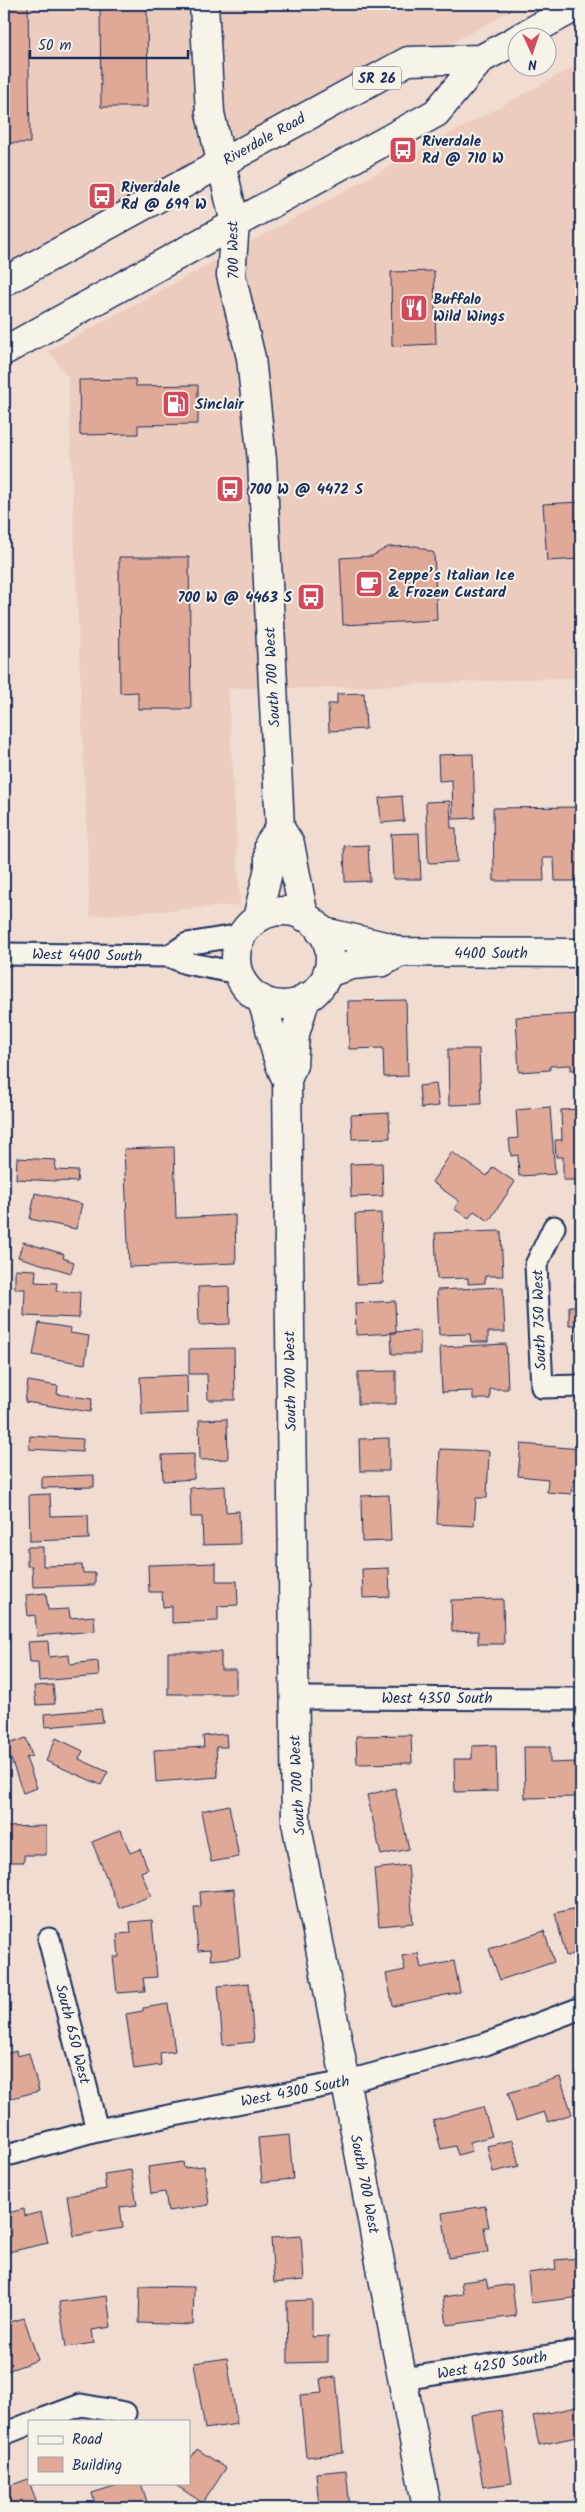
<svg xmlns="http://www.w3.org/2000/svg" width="585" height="2512" viewBox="0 0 585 2512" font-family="Kalam,sans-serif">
<rect width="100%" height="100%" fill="#f0dcd0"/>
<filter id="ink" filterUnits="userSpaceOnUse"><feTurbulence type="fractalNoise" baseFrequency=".02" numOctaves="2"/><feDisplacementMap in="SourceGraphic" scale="10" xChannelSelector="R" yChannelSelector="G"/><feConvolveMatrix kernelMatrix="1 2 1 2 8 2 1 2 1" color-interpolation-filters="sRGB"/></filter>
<g filter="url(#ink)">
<path fill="#ebccbf" d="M4,4H523L4,291Z
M581,63V677L323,688H228L240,905L90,916L68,377L49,351Z"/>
<path fill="#dfa897" stroke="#1b2f5e" d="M4,4H28L30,143H4Z
M100,4H147L148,107H101Z
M434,271L436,344L392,346L391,272Z
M135,379L136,386L198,385V424L138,425V434L80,435L79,380Z
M581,502V559L547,561L543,504Z
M417,546L434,553L437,620L343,625L340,558L372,556L388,547Z
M119,557H189L191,709H138V692L120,693Z
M364,693L366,729L329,731L328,704H337V694Z
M473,754L475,818L453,819L452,780L439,781L438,755Z
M402,796L404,821L381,823L379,798Z
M450,801L451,828H456L457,862L428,863L426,802Z
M581,807V881H555L554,858H543L544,881H494L493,808Z
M419,833L421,879H393L391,834Z
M368,845L370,881L345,882L344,846Z
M406,1000L408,1076L384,1077L383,1048L349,1049L348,1001Z
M581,1014V1069L571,1070V1065L550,1066V1070L519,1072L516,1017Z
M448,1049H479L481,1104L449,1105Z
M436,1084L439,1106L421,1108L419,1086Z
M550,1107L555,1174L519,1176L518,1155L511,1156L509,1139L518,1138L516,1110Z
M581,1109V1180H563V1157H556L555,1140H562L561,1110Z
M389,1113L390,1138L352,1139L351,1115Z
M174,1147L176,1218L235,1215L236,1263L129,1267L124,1149Z
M452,1152L487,1176L493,1167L515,1182L489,1221L474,1211L469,1218L454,1209L459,1201L432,1182Z
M17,1158L56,1160L55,1170L78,1171L77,1182L16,1179Z
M382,1163L383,1196L351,1197L350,1164Z
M35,1193L82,1204L76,1229L30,1219Z
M381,1213L383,1283L357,1284L355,1214Z
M501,1231L503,1276H485V1283L468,1284V1278L437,1279L435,1233Z
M23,1242L64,1254L63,1258L74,1262L71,1273L18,1257Z
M15,1269L36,1270L35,1282L57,1283L56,1291L80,1292L79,1318L24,1316L25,1289H15Z
M575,1282H581V1349H578V1325H569V1306H576Z
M229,1286L230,1324L199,1325L198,1287Z
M503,1287L505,1332H488V1342H471L470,1334L439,1335L437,1290Z
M395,1301L396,1333L356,1335L355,1303Z
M39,1323L71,1328L70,1333L89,1336L85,1364L33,1355Z
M420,1331V1354H392L391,1332Z
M506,1344L508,1389H490V1399H473V1391L442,1392L440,1347Z
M234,1348L235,1400H208L207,1374H189V1349Z
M396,1371V1404H358V1372Z
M187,1375L188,1413L142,1415L140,1377Z
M28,1381L58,1386L57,1394L92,1399L90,1412L25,1402Z
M227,1419L228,1459L200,1460L199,1420Z
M30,1436L83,1439L82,1452L29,1449Z
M389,1438V1471H360L359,1439Z
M521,1444L581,1449V1482L573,1481L571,1494L547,1492L548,1479L518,1476Z
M440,1449L489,1451L487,1498H476L474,1526L437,1524Z
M194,1454V1479L163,1481L162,1455Z
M94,1475V1487L42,1488V1477Z
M225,1486L226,1512L239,1511L240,1544L203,1545L202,1517H191L190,1488Z
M50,1494L51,1516L88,1515L89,1539L30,1541L29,1495Z
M389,1495L391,1541L362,1542L361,1496Z
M27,1547H43V1566L82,1565L83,1573H95V1585L33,1587L32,1566H27Z
M216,1563V1581H237L238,1605L218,1606V1621L172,1623V1606L163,1607L162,1592H149L148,1565Z
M389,1568L390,1597L363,1598L362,1569Z
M46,1593L48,1610L69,1609L70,1618L94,1616L95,1631L37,1636L35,1615L28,1616L26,1595Z
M503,1599L504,1644H478V1631L452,1632L451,1600Z
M48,1641L49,1657L69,1655L70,1664L98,1661L99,1676L39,1681L38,1662H30L28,1642Z
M168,1652H221V1670H236V1694H168Z
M53,1685L55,1704L36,1705L34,1686Z
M101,1709L103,1722L45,1727L44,1714Z
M226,1734L227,1747H216L218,1777L156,1782L154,1750L204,1747L203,1736Z
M411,1735L412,1763L357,1764L356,1736Z
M26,1738L32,1756L26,1758L37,1788L23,1793L6,1745Z
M56,1738L83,1751L79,1759L108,1772L101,1785L46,1761Z
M496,1745L497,1791L455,1792L454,1759H472V1746Z
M524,1747H550V1763L576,1762L577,1797L525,1798Z
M395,1788L409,1849L381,1855L367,1795Z
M229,1805L239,1857L211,1862L201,1811Z
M46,1826V1855H24V1862H4V1827Z
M121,1830L130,1853L140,1849L148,1869L141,1872L151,1896L119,1908L92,1842Z
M408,1865L413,1923L379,1926L374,1869Z
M234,1889L240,1957L211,1960L210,1950L198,1951L194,1907H201L200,1892Z
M577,1908L581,1920V1952L566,1956L555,1913Z
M152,1920L157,1977L143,1978L145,1991L117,1993L113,1957H119L117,1934L131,1933L130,1922Z
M544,1931L554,1962L500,1980L489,1949Z
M418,1953L421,1968L454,1961L460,1992L393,2006L386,1974L405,1970L402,1956Z
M249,1983L254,2042L223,2045L218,1986Z
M4,1991L9,2014L4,2015Z
M168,2004L175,2051L160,2053L161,2065L134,2069L126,2014L143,2011V2008Z
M16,2051L17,2056L29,2053L39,2091L8,2099L6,2092H4V2054Z
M560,2077L572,2114L548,2122L544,2112L516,2121L508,2093Z
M483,2107L492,2136L470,2142L472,2151L458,2155L455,2146L441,2149L433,2120Z
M289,2135L293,2179L262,2182L258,2138Z
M513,2140L519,2166L493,2172L487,2146Z
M183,2162L184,2168L204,2166L209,2205L168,2211L165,2192L151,2194L148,2167Z
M131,2170L137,2205L120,2207L123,2228L74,2236L67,2196L106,2189L104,2174Z
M485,2206L489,2227H484L488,2252L449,2258L442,2213Z
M24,2209L25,2216L41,2212L48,2243L4,2253V2214Z
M301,2236L304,2280L274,2283L271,2238Z
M580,2258L581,2297L531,2303L528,2273L556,2269L555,2260Z
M486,2279L488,2288L512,2284L516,2316L447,2325L443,2297L463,2294L461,2282Z
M140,2286L194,2287L193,2325L139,2323Z
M107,2296L111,2327L92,2330L94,2343L66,2347L59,2302Z
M312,2300V2337L328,2336V2362L288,2363L287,2301Z
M24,2318L38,2360L4,2372V2324Z
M227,2358L237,2424L205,2429L194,2363Z
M336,2377L343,2453L306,2457L300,2395L322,2393L320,2379Z
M581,2406V2436L539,2445L533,2416Z
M501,2410L512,2483L483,2487L471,2415Z
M197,2449L226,2468L203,2503L174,2484L189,2483V2461Z
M346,2470L350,2508H319L316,2473Z
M28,2479L39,2508H7L4,2499V2488Z
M124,2483H141L149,2508H96L92,2493Z"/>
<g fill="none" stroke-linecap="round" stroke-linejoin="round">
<defs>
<path id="street" d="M4,954L169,956L186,963L238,973
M169,956L187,944L241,935
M554,1227L536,1265L542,1387L581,1386
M293,1698L581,1699
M49,1939L97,2130
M4,2156L97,2130L345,2082L486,2044L581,2008
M403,2379L581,2351
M38,2421L81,2405L125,2413
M4,2434L29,2424"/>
<path id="secondary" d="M204,4L210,113L235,224L231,275L251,358L262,460L280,828L290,844L304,917
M236 958a47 47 0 1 1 94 0a47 47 0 1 1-94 0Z
M257,919L269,868V844L280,828
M320,931L385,946L400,952L581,953
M327,973L352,965L383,962L400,952
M306,997L295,1034L293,1065L287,1080L296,1822L427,2508
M261,999C272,1026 273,1055 287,1080"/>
<path id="primary" d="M519,38L581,4
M4,282L408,61L481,59
M4,351L436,113L481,59L518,39"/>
</defs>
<use href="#street" stroke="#1b2f5e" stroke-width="25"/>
<use href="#secondary" stroke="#1b2f5e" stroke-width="31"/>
<use href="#primary" stroke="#1b2f5e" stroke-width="31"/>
<use href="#street" stroke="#f7f3e8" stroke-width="21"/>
<use href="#secondary" stroke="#f7f3e8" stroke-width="28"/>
<use href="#primary" stroke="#f7f3e8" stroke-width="28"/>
</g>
</g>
<defs>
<symbol id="bus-square" viewBox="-11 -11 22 22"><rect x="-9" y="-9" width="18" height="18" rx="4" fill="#d1495b" stroke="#f7f3e8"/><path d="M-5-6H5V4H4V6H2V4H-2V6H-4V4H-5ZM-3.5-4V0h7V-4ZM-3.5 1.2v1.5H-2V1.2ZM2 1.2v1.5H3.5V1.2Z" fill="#fff"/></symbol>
<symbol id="restaurant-square" viewBox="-11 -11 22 22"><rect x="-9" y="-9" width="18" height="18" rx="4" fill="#d1495b" stroke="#f7f3e8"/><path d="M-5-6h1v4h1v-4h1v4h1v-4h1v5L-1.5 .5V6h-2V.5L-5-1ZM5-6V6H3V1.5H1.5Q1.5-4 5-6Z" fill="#fff"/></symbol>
<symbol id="fuel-square" viewBox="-11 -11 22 22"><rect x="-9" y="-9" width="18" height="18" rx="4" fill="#d1495b" stroke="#f7f3e8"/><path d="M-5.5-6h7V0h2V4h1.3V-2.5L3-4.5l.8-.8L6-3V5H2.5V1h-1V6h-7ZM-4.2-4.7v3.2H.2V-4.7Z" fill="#fff"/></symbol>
<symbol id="cafe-square" viewBox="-11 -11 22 22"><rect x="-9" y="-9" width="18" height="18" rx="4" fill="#d1495b" stroke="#f7f3e8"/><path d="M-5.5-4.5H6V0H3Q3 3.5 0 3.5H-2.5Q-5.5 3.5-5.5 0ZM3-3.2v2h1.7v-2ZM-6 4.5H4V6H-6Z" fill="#fff"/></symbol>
</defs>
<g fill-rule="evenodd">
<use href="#bus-square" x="387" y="134" width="32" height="32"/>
<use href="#bus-square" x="86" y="180" width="32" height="32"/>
<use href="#restaurant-square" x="398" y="292" width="32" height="32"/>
<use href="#fuel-square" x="160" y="388" width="32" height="32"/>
<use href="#bus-square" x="214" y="473" width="32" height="32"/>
<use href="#cafe-square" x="353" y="568" width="32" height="32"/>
<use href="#bus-square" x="295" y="581" width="32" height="32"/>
</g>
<g text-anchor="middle" stroke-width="4" stroke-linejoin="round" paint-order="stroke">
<rect fill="#f7f3e8" stroke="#5d6a87" stroke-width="1" x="353" y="66.5" width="48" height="23" rx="4"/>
<g font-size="14" font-weight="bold" fill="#1b2f5e">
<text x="377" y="83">SR 26</text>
</g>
<g font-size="15" fill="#1b2f5e" stroke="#f7f3e8">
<text transform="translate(264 139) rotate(-29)" y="5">Riverdale Road</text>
<text transform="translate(233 250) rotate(-91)" y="5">700 West</text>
<text transform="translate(272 677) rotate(-93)" y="5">South 700 West</text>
<text x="491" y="958">4400 South</text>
<text transform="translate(87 955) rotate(1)" y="5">West 4400 South</text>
<text transform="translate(539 1320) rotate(-92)" y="5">South 750 West</text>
<text transform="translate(290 1381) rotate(-91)" y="5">South 700 West</text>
<text x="437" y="1703">West 4350 South</text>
<text transform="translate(297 1785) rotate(-93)" y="5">South 700 West</text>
<text transform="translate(73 2034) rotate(76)" y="5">South 650 West</text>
<text transform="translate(295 2091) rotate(-11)" y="5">West 4300 South</text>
<text transform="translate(365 2184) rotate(79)" y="5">South 700 West</text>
<text transform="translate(492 2365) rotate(-9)" y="5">West 4250 South</text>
</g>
<g font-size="15" font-weight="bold" fill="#1b2f5e" stroke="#f7f3e8" text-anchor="start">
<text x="422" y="146">Riverdale<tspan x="422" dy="17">Rd @ 710 W</tspan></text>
<text x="121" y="192">Riverdale<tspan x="121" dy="17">Rd @ 699 W</tspan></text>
<text x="433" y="304">Buffalo<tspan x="433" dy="17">Wild Wings</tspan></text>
<text x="195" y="409">Sinclair</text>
<text x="249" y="494">700 W @ 4472 S</text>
<text x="388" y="580">Zeppe’s Italian Ice<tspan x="388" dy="17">&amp; Frozen Custard</tspan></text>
<text x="292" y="602" text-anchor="end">700 W @ 4463 S</text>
</g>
</g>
<rect width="585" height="2512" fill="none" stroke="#f7f3e8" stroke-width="20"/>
<rect x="10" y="10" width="565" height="2492" fill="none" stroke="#1b2f5e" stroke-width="2" filter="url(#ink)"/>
<rect x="28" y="2420" width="162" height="65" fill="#f7f3e8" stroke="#9fa5b1"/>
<rect x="38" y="2436" width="25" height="8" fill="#f7f3e8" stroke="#9fa5b1"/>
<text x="72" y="2444" font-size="15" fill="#1b2f5e">Road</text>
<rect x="38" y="2457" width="25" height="15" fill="#dfa897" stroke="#9fa5b1"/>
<text x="72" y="2470" font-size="15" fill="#1b2f5e">Building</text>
<g transform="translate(532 52) rotate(177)"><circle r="24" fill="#f7f3e8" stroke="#9fa5b1"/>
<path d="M0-4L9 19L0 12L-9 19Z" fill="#d1495b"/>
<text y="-8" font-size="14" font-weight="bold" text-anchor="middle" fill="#1b2f5e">N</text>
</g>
<path d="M30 50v8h158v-8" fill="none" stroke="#1b2f5e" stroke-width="2.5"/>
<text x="38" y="50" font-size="15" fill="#1b2f5e" stroke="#f7f3e8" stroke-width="4" paint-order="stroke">50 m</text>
</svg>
